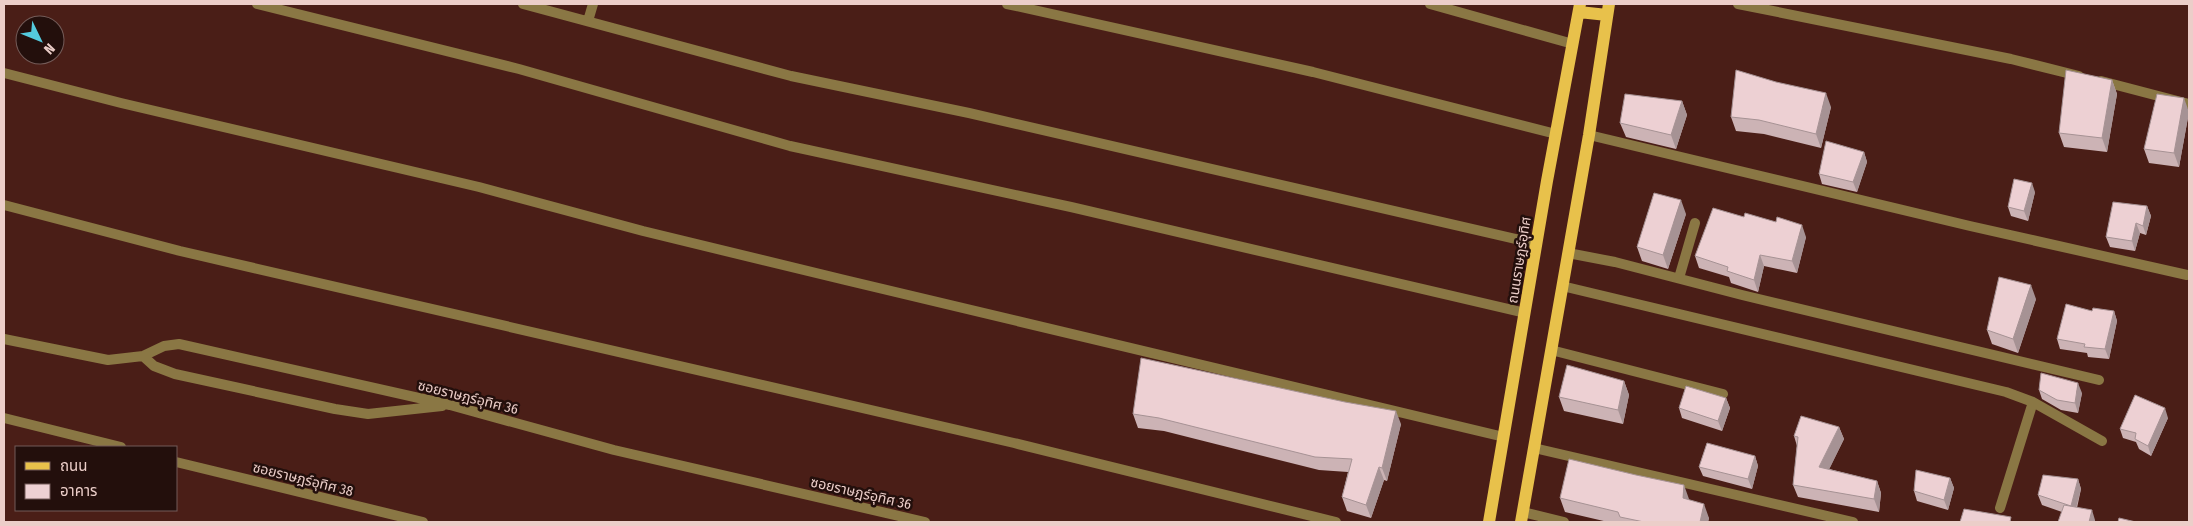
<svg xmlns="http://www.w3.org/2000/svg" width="2193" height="526" viewBox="0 0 2193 526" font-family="'Fira Sans Condensed','Noto Sans Thai',sans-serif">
<rect width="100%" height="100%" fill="#4a1e17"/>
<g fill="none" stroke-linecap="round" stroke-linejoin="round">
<path stroke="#8a7744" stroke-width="10" d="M257,4L519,69L790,146L1071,207L1525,313
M523,4L791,76L969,113L1537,244
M1007,4L1313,72L1556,134
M1430,4L1573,44
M1738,4L2011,59L2079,76
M588,21L593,4
M4,73L121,103L479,187L643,231L845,280L1504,437
M2101,81L2189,104
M1589,135L1970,226L2187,275
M4,205L180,251L1014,443L1336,522
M1568,253L1615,262L1742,295L2099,380
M1679,278L1695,223
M1562,286L2006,392L2033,402L2102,441
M4,339L108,360L143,356L164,346L179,344L450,405L614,450L925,522
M1551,350L1723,394
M143,356L154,366L175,374L335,409L368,414L442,406
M4,418L121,447
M1534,448L1853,522
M176,462L423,522
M2000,508L2033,402
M1523,512L1564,522"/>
<path stroke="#e8c14b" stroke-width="12" d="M1579,12L1607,15
M1489,522L1547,181L1580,4
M1521,522L1589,135L1609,4"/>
</g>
<path fill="#ccb3b5" d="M2112,80L2117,94L2107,152L2064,147L2059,133Z
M1682,101L1687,115L1676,149L1626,137L1620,123Z
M1831,107L1821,148L1764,134L1736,131L1731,117Z
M2189,112L2179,167L2149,163L2144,149Z
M1864,152L1867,162L1857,192L1822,184L1819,174Z
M2035,192L2028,221L2011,216L2008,207Z
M2147,206L2151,216L2146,235L2140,233L2135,251L2110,247L2106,237Z
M1686,214L1668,269L1642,261L1637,247Z
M1806,237L1797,273L1764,266L1758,292L1731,283L1729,277L1699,268L1695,256Z
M2036,299L2018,353L1992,344L1987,330Z
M2114,311L2117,321L2109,359L2088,357L2087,353L2060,349L2057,339Z
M1624,381L1629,395L1623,424L1564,411L1559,397Z
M2039,390L2082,393L2078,413L2061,410L2042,399Z
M1726,398L1730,408L1722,431L1682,418L1679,408Z
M1133,414L1401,424L1387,481L1384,480L1371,518L1347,511L1342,497L1348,472L1319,470L1164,431L1138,428Z
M2168,418L2151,456L2139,449L2136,442L2123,438L2120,429Z
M1839,427L1844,439L1829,469L1877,481L1881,493L1879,512L1798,497L1793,485L1797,446L1794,436Z
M1755,456L1758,466L1752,489L1703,476L1699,467Z
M1950,478L1954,488L1948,510L1917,501L1914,491Z
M2078,479L2081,489L2077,508L2095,520L2062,512L2042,505L2038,495Z
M1560,498L1689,499V500L1709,518L1708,522H1608L1565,512Z"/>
<path fill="#a69294" d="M2112,80L2117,94L2107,152L2102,138Z
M1826,93L1831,107L1821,148L1816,134Z
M2184,98L2189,112L2179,167L2174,153Z
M1682,101L1687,115L1676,149L1671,135Z
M1864,152L1867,162L1857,192L1853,182Z
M2032,183L2035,192L2028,221L2024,211Z
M1681,200L1686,214L1668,269L1663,255Z
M2147,206L2151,216L2146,235L2143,226Z
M2136,223L2140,233L2135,251L2132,241Z
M1802,225L1806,237L1797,273L1792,261Z
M1760,255L1764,266L1758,292L1754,280Z
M2031,285L2036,299L2018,353L2013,339Z
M2114,311L2117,321L2109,359L2105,349Z
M1624,381L1629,395L1623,424L1618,410Z
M2078,383L2082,393L2078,413L2075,403Z
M1726,398L1730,408L1722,431L1718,421Z
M2165,408L2168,418L2151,456L2148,446Z
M1396,411L1401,424L1387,481L1382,468Z
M1839,427L1844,439L1824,480L1819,467Z
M1755,456L1758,466L1752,489L1748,479Z
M1379,467L1384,480L1371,518L1366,505Z
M1950,478L1954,488L1948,510L1944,500Z
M2078,479L2081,489L2074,516L2071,506Z
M1877,481L1881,493L1879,512L1874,499Z
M1684,485L1689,499L1688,512L1683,498Z
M1704,504L1709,518L1708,522H1700Z
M2092,510L2095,520V522H2089Z"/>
<path fill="#edd0d3" stroke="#a69294" d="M1736,70L1776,82L1826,93L1816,134L1759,120L1731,117Z
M2066,70L2112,80L2102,138L2059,133Z
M1625,94L1682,101L1671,135L1620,123Z
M2157,94L2184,98L2174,153L2144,149Z
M1826,141L1864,152L1853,182L1819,174Z
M2014,179L2032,183L2024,211L2008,207Z
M1654,193L1681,200L1663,255L1637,247Z
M2113,202L2147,206L2143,226L2136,223L2132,241L2106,237Z
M1713,208L1744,217L1745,213L1776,222L1777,217L1802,225L1792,261L1760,255L1754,280L1727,271L1728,267L1695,256Z
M1999,277L2031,285L2013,339L1987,330Z
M2066,304L2092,311L2093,308L2114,311L2105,349L2084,347L2085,344L2057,339Z
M1141,358L1345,402L1396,411L1382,468L1379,467L1366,505L1342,497L1352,459L1315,457L1159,418L1133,414Z
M1567,365L1624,381L1618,410L1559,397Z
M2041,373L2078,383L2075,403L2057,400L2039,390Z
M1686,386L1726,398L1718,421L1679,408Z
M2135,395L2165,408L2148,446L2135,439L2136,433L2120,429Z
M1801,416L1839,427L1819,467L1877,481L1874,499L1793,485L1798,437L1794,436Z
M1707,443L1755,456L1748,479L1699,467Z
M1569,459L1636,475L1684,485L1683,498L1704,504L1700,522H1644L1620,517L1618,512L1560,498Z
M1916,470L1950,478L1944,500L1914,491Z
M2043,475L2078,479L2071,506L2038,495Z
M2064,505L2092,510L2089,522H2058Z
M1964,509L2011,517L2010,522H1960Z
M2119,518L2136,522H2118Z"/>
<g text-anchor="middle" stroke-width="5" stroke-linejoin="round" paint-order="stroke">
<g font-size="14" fill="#eccec9" stroke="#230f0c">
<text transform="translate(1519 260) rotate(-81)" y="5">ถนนราษฎร์อุทิศ</text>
<text transform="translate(468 397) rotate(14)" y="5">ซอยราษฎร์อุทิศ 36</text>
<text transform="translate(303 479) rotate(14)" y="5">ซอยราษฎร์อุทิศ 38</text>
<text transform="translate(861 493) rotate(13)" y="5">ซอยราษฎร์อุทิศ 36</text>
</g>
</g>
<rect width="2193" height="526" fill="none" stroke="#eccec9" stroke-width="10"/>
<rect x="15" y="446" width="162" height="65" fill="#230f0c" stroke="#735b58"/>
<rect x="25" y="462" width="25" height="8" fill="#e8c14b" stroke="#735b58"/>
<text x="60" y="471" font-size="15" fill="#eccec9">ถนน</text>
<rect x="25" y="484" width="25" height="15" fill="#edd0d3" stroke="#735b58"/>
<text x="60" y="496" font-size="15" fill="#eccec9">อาคาร</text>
<g transform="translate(40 40) rotate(133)"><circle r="24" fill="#230f0c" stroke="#735b58"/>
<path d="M0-4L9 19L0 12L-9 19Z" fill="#54cade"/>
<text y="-8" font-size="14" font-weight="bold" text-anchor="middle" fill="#eccec9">N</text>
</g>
</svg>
